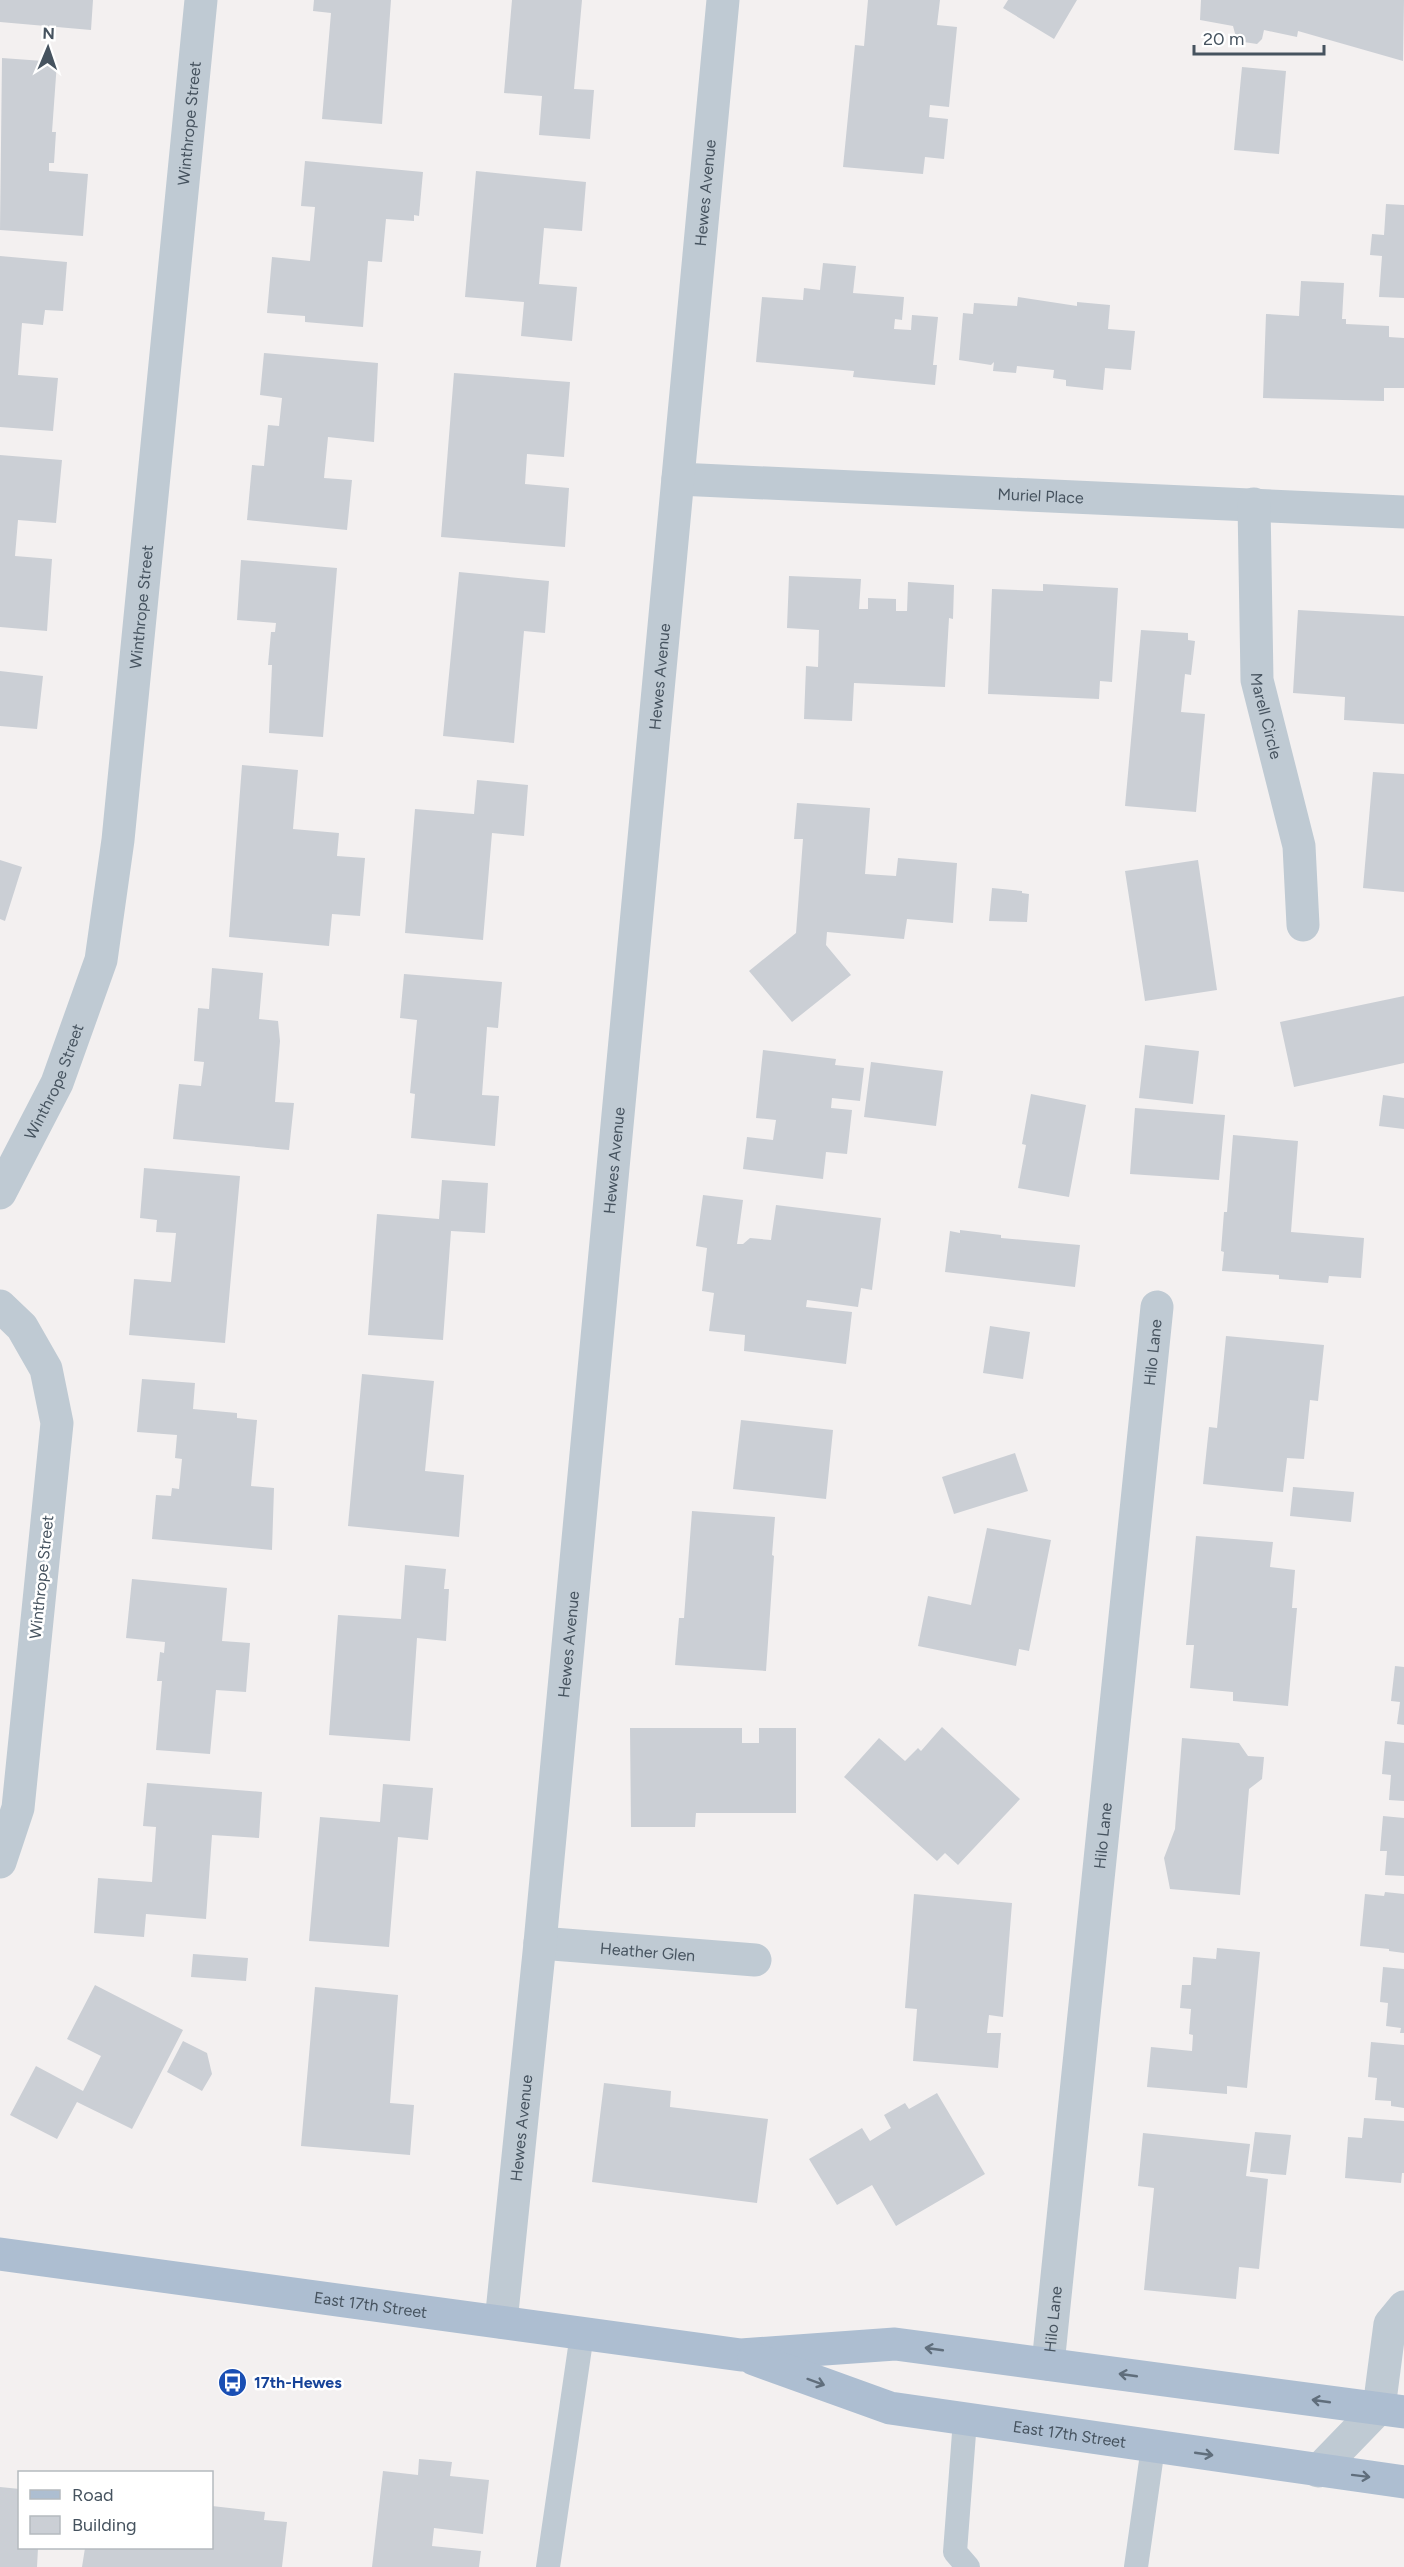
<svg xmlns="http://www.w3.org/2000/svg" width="1404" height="2567" viewBox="0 0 1404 2567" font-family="Figtree,sans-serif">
<rect width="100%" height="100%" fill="#f3f0f0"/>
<path fill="#cbcfd5" d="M0,0H93L91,30L0,22Z
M314,0H391L382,124L322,119L331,13L313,11Z
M512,0H582L574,89L594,90L590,139L539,135L542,96L504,93Z
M868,0H940L937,25L957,27L949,107L930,105L929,117L948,119L944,159L925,157L923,174L843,167L855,45L864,46Z
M1008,0H1077L1054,39L1003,8Z
M1201,0H1404L1403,61L1298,31L1297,37L1264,30L1262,39L1257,44L1237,41L1233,26L1200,20Z
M2,58L57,62L52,132H56L54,163H49V171L88,174L83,236L0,230Z
M1242,67L1286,71L1279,154L1234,150Z
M305,161L423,172L419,216L414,215V221L386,219L382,262L368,261L363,327L305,322V316L267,313L272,257L310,261L315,207L301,206Z
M476,171L586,182L582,231L544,228L539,284L577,287L572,341L521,336L524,302L465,297Z
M1386,204L1404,205V298L1379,297L1382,256L1370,255L1372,234L1384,235Z
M0,256L67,262L63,311L45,310L43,325L22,323L18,375L58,378L53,431L0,427Z
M823,263L856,266L853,293L904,297L902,320L895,319L894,329L911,330L912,315L938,317L933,365H937L935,385L853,377L854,371L756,362L762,297L803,300L804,288L820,290Z
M1301,281L1344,283L1342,319H1346V324L1389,326V337L1404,338V388H1384V401L1263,398L1266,314L1299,316Z
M1018,297L1077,306V302L1110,305L1108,329L1135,331L1131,370L1105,368L1103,390L1066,386V380L1053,378L1054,370L1017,366L1016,373L993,371L994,362L991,365L959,360L963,313L973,314L974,303L1017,306Z
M264,353L378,363L374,442L328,437L324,478L352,480L347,530L247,520L252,465L264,466L268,425L279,426L282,398L260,395Z
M454,373L570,382L564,457L527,454L525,484L569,488L565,547L441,537Z
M0,455L62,460L56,523L18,520L15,556L52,559L47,631L0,627Z
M241,560L337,568L323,737L269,733L272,665H268L271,632H275L276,623L237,620Z
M459,572L549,581L545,633L524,631L514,743L443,736Z
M789,576L861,579L859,609H868V598L896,599V611H907L908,582L954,585L953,619L949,618L945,687L854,683L852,721L804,719L806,666L818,667L819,630L787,628Z
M1043,584L1118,588L1112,682L1100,681L1099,699L988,694L992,589L1043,591Z
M1298,610L1404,616V724L1344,720L1345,697L1293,693Z
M1141,630L1188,633V640L1195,641L1191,675L1185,674L1181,712L1205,714L1196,812L1125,806Z
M0,671L43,676L37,729L0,726Z
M242,765L298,770L293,829L339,833L337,856L365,858L360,916L332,914L329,946L229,937Z
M1373,772L1404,774V892L1363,888Z
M477,780L528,785L524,836L492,833L483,940L405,933L415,809L474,814Z
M797,803L870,808L865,874L896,876L898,858L957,863L953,923L907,919L904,939L827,932L826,945L851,975L792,1022L749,971L796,933L803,839H794Z
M0,860L22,867L5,921L0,919Z
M1198,860L1217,990L1145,1001L1125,871Z
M992,888L1022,891V893L1029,894L1027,922L989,921Z
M212,968L263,973L259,1019L278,1021L280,1041L275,1102L294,1103L289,1150L173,1139L179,1084L201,1086L204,1062L194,1061L198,1008L209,1009Z
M404,974L502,982L498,1028L487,1027L482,1095L499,1096L495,1146L411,1138L415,1094L410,1093L417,1020L400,1018Z
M1404,996V1063L1294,1087L1280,1022Z
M1145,1045L1199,1051L1193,1104L1139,1098Z
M763,1050L836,1059L835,1065L864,1068L860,1101L832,1098L831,1108L852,1110L847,1154L826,1152L823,1179L743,1169L747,1137L773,1140L776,1120L756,1118Z
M871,1062L943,1071L936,1126L864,1117Z
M1031,1094L1086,1105L1069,1197L1018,1188L1026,1145L1022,1144Z
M1383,1095L1404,1098V1129L1379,1126Z
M1135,1108L1225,1115L1219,1180L1130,1174Z
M1233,1135L1298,1141L1291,1232L1364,1238L1361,1278L1329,1276L1328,1283L1279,1279V1275L1222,1271L1224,1252L1221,1251L1224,1212H1227Z
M144,1168L240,1176L225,1343L129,1335L134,1279L171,1282L176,1233L156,1232L157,1220L140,1218Z
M442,1180L488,1183L485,1233L451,1231L443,1340L368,1335L377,1214L439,1219Z
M703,1195L743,1200L737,1244H743L750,1238L771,1240L776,1205L881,1218L872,1290L861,1288L858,1307L807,1300L806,1307L852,1312L846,1364L744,1351L745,1335L709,1331L714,1293L702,1291L707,1248L696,1246Z
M960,1230L1001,1235V1238L1080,1245L1075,1287L945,1272L950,1231L960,1233Z
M990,1326L1030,1332L1023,1379L983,1373Z
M1226,1336L1324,1345L1318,1401L1310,1400L1304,1459L1287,1458L1283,1492L1203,1484L1209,1427L1217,1428Z
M362,1374L434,1381L425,1471L464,1475L459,1537L348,1526Z
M142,1379L195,1383L193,1409L237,1413V1418L257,1420L251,1486L274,1488L272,1550L152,1539L156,1495L171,1496L172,1488L179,1489L182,1459L175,1458L177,1435L137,1432Z
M741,1420L833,1430L826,1499L733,1489Z
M1015,1453L1028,1491L954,1514L942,1477Z
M1293,1487L1354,1492L1351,1522L1290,1516Z
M692,1511L775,1517L772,1555L774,1556L766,1671L675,1665L679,1618H684Z
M987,1528L1051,1540L1029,1651L1019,1649L1016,1666L918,1646L928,1596L971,1605Z
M1196,1536L1273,1542L1270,1567L1295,1570L1292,1608H1297L1288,1706L1233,1701V1692L1190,1688L1194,1645H1186Z
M405,1565L446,1569L444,1589H449L446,1641L417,1638L410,1741L329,1735L338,1615L401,1619Z
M132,1579L227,1588L222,1641L250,1643L246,1692L216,1690L210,1754L156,1750L162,1681H157L160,1652L164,1653L165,1642L126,1638Z
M1395,1666L1404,1667V1725L1397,1724L1400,1702L1391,1701Z
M942,1727L1020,1799L958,1865L945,1853L937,1861L844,1777L879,1738L905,1761L918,1748L921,1751Z
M630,1728H742V1743H759V1728H796V1813H696L695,1827H631Z
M1182,1738L1239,1743L1248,1756L1264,1757L1262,1779L1249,1789L1240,1895L1170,1889L1164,1858L1175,1829Z
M1385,1741L1404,1743V1801L1389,1800L1391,1775L1382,1774Z
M147,1783L262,1792L259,1838L212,1835L206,1919L146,1914L144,1937L94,1933L98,1878L152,1882L156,1827L143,1826Z
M383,1784L433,1788L428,1840L398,1837L389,1947L309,1941L320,1817L380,1822Z
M1383,1816L1404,1818V1876L1385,1875L1387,1851H1380Z
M1385,1892L1404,1894V1953L1389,1951V1949L1360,1946L1365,1894L1384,1896Z
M914,1894L1012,1903L1003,2017L989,2015L987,2033H1001L998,2068L913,2061L917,2009L905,2008Z
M1217,1948L1260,1952L1247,2088L1227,2086V2094L1147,2087L1151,2047L1192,2051L1193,2035L1189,2034L1191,2009L1180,2008L1182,1985H1191L1193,1957L1216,1959Z
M193,1954L248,1958L246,1981L191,1977Z
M1383,1967L1404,1969V2033H1400L1401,2028L1386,2026L1388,2003L1380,2002Z
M95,1985L183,2030L132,2129L77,2102L57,2139L10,2115L36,2066L83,2091L101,2056L67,2039Z
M315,1987L398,1995L390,2103L414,2105L410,2155L301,2146Z
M183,2041L207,2053L212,2074L202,2091L167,2072Z
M1371,2042L1404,2045V2108L1391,2106V2101L1375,2100L1377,2078L1368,2077Z
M604,2083L671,2091L670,2107L768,2119L757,2203L592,2182Z
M937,2093L985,2174L896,2226L872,2185L837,2205L809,2159L862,2128L870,2141L891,2128L884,2115L905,2103L909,2109Z
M1364,2118L1404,2121V2173H1402L1401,2183L1345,2178L1348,2137L1362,2138Z
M1255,2132L1291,2135L1286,2175L1250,2172Z
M1143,2133L1250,2144L1246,2176L1268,2179L1259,2269L1239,2267L1236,2299L1144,2290L1154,2188L1138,2186Z
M419,2459L452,2462L450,2476L489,2480L483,2534L434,2528L432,2546L481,2551L479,2567H372L383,2471L418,2475Z
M0,2487L20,2489V2548H38L37,2567H0Z
M212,2506L265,2512L264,2520L287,2522L282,2567H82L85,2548H212Z"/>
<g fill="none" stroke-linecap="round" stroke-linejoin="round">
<path stroke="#bfcad3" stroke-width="24" d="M965,2420L955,2552L968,2567
M548,2567L582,2334
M1136,2567L1153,2447"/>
<g stroke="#bfcad3" stroke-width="33">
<path id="s1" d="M678,479L1404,512"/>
<path id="s2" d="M1254,504L1257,680L1299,846L1303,925"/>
<path id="s3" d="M0,1193L57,1083L101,960L118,840L201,0"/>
<path d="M0,1306L22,1327L46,1369L57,1423L18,1808L0,1862"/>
<path id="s4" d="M540,1943L755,1960"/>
<path id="s5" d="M1048,2364L1157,1307"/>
<path d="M1318,2471L1379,2408L1390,2324L1404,2307"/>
</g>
<path stroke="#bfcad3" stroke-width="33" id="s6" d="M501,2322L540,1943L723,0"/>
<g stroke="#adbed1" stroke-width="33">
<path id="s7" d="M0,2254L741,2355L895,2344L1404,2412"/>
<path id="s8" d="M754,2359L890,2408L1404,2482"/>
</g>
</g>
<defs><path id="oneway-shaft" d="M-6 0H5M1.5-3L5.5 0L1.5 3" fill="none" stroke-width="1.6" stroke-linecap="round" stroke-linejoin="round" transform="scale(1.5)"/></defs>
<g stroke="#606e7c">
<use href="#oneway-shaft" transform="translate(934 2349) rotate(-172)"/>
<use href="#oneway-shaft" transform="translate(1128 2375) rotate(-172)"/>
<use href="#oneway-shaft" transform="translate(816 2382) rotate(20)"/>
<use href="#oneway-shaft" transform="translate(1321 2401) rotate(-172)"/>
<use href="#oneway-shaft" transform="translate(1204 2454) rotate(8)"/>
<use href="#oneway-shaft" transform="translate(1361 2476) rotate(7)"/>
</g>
<defs>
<symbol id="bus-disc" viewBox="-11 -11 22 22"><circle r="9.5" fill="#1a4fb4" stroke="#fff"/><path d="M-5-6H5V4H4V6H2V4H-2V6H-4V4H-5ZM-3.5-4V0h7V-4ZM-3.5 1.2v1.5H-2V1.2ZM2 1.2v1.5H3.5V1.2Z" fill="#fff"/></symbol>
</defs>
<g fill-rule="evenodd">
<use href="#bus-disc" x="216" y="2366" width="33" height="33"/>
</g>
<g text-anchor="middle" stroke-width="5" stroke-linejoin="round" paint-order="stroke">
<g font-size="16" fill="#46535f" stroke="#fff">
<text dy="6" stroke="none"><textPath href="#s3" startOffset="1096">Winthrope Street</textPath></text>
<text dy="6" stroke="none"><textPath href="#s6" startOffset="2139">Hewes Avenue</textPath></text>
<text dy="6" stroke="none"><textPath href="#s1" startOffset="363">Muriel Place</textPath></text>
<text dy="6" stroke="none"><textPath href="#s3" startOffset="610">Winthrope Street</textPath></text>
<text dy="6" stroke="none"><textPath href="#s6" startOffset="1653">Hewes Avenue</textPath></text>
<text dy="6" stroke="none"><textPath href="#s2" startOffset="213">Marell Circle</textPath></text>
<text dy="6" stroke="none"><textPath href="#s3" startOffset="124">Winthrope Street</textPath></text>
<text dy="6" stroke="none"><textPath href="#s6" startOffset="1167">Hewes Avenue</textPath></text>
<text dy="6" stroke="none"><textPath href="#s5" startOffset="1017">Hilo Lane</textPath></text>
<text transform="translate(41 1577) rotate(-84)" y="6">Winthrope Street</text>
<text dy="6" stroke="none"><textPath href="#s6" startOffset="681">Hewes Avenue</textPath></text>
<text dy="6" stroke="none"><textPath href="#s5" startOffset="531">Hilo Lane</textPath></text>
<text dy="6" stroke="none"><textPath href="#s4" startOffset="108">Heather Glen</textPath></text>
<text dy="6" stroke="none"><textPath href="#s6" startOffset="195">Hewes Avenue</textPath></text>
<text dy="6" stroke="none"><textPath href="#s7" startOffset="374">East 17th Street</textPath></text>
<text dy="6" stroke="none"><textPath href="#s5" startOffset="45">Hilo Lane</textPath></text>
<text dy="6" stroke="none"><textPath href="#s8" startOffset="326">East 17th Street</textPath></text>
</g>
<g font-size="16" font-weight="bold" fill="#164399" stroke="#fff" text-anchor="start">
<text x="254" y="2388">17th-Hewes</text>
</g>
</g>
<rect x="18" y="2471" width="195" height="78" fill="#ffffff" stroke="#b5babf" stroke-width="1.5"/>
<rect x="30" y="2490" width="30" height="9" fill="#adbed1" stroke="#b5babf" stroke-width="1.5"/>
<text x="72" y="2501" font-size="18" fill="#46535f">Road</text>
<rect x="30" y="2516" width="30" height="18" fill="#cbcfd5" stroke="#b5babf" stroke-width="1.5"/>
<text x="72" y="2531" font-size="18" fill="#46535f">Building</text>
<g transform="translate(48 48) rotate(2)" stroke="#ffffff" stroke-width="4.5" paint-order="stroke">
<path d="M0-4.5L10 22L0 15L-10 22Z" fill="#46535f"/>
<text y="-9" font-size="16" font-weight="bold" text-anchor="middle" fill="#46535f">N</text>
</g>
<path d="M1194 45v9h130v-9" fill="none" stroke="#46535f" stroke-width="3"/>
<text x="1203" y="45" font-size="18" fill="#46535f" stroke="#ffffff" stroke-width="4.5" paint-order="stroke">20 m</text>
</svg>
